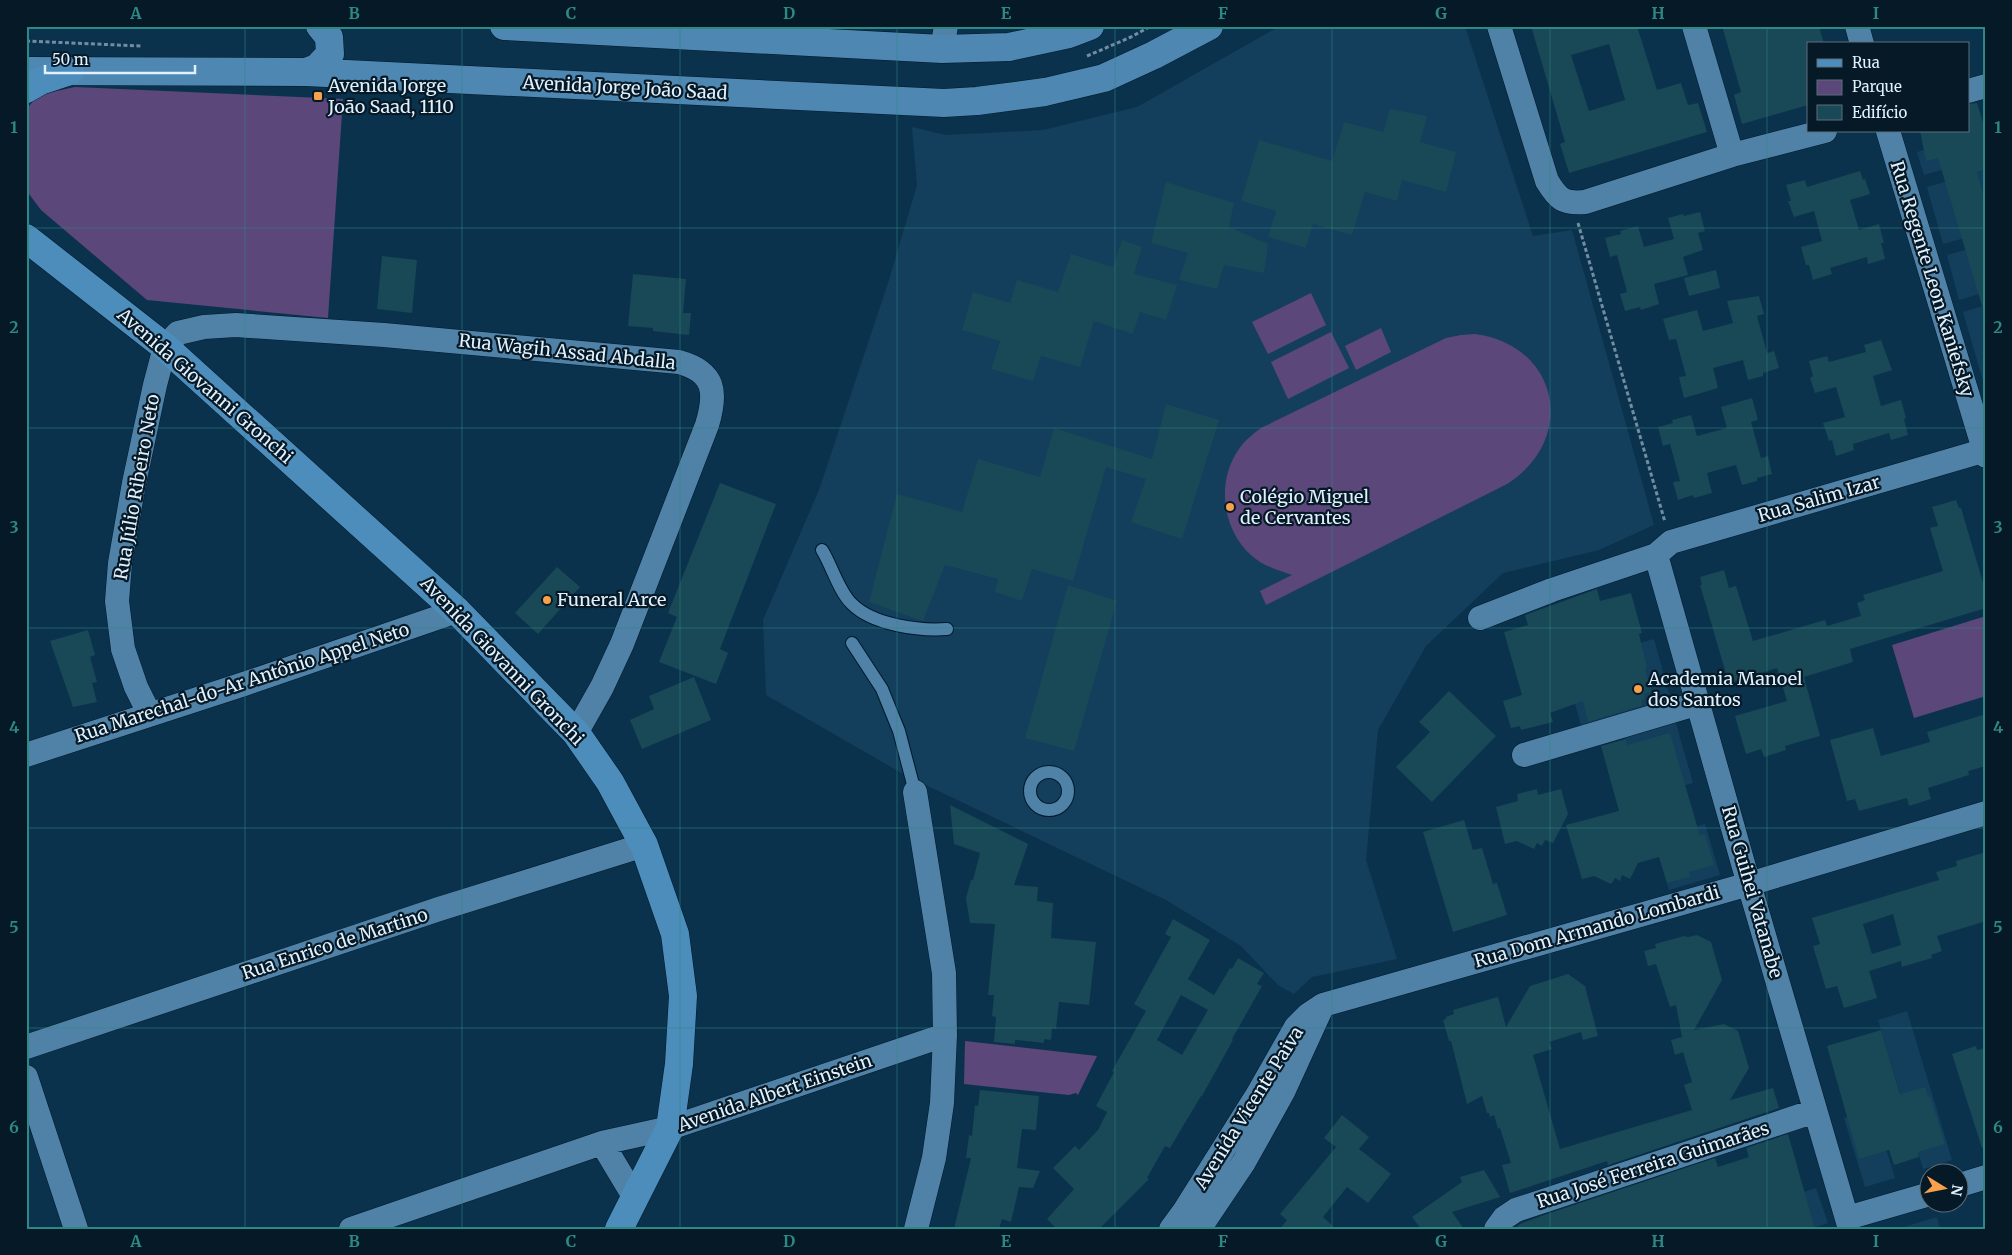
<svg xmlns="http://www.w3.org/2000/svg" width="2012" height="1255" viewBox="0 0 2012 1255" font-family="Merriweather,serif">
<rect width="100%" height="100%" fill="#0b324c"/>
<path fill="#133f5c" d="M1280,26H1465L1533,236L1572,230L1654,525L1599,550L1503,573L1426,646L1378,730L1366,860L1397,959L1312,977L1294,994L1278,985L1241,946L1166,900L905,775L766,695L763,620L819,490L889,280L917,185L912,127L946,135L1043,130L1137,107Z
M1986,132V157L1924,175L1917,152Z
M1986,170V232L1943,244L1927,187Z
M1986,244V292L1959,300L1947,255Z
M1986,305V391L1963,312Z
M1654,639L1672,704L1582,729L1564,664Z
M1675,720L1693,783L1642,798L1624,735Z
M1705,824L1720,875L1669,890L1654,839Z
M1907,1011L1952,1160L1923,1169L1878,1020Z
M1874,1109L1895,1178L1865,1187L1844,1118Z
M1816,1188L1828,1223L1810,1229L1748,1210Z
M1937,1217L1940,1229H1897Z"/>
<path fill="#5c477b" d="M75,87L343,99L328,318L147,300L41,210L26,190V110L38,95Z
M1311,293L1326,325L1268,354L1252,322Z
M1381,328L1391,352L1356,370L1345,346Z
M1331,332L1349,368L1288,399L1271,362Z
M1475,334C1559,345 1578,439 1507,484L1266,605L1260,591L1292,575C1281,571 1270,568 1260,562C1223,538 1214,484 1239,449C1245,440 1253,434 1261,428L1446,338L1461,335Z
M1986,616V696L1914,718L1892,645Z
M965,1041L1097,1056L1078,1095L1076,1093L1069,1095L964,1084Z"/>
<path fill="#194856" fill-rule="evenodd" d="M1531,26H1637L1657,90L1681,83L1688,105L1698,103L1707,132L1569,173L1560,144L1565,142ZM1609,44L1625,100L1589,111L1571,55Z
M1722,26H1819L1824,44H1808V105L1742,124L1734,95L1741,92Z
M1977,103L1986,132V170L1977,172L1986,204V306H1982L1938,158L1926,161L1920,131H1968V104Z
M1390,109L1427,116L1420,142L1456,152L1446,192L1402,180L1397,201L1365,192L1352,235L1313,224L1306,248L1268,237L1276,211L1241,201L1259,140L1332,161L1344,122L1383,132Z
M1860,171L1863,180L1865,179L1870,194L1850,200L1859,230L1879,224L1884,243H1881L1885,259L1868,264L1867,257L1830,268L1832,274L1813,280L1809,265H1806L1801,247L1822,241L1814,211L1794,217L1788,201H1791L1786,185L1805,180L1807,187Z
M1166,182L1234,203L1229,227L1268,244L1264,273L1224,265L1217,289L1179,280L1188,253L1151,243Z
M1700,212L1705,231L1698,233L1703,250L1683,257L1688,275L1654,284L1659,304L1641,310L1640,307L1625,311L1620,294L1627,292L1617,255L1610,257L1605,238L1621,234L1620,231L1638,226L1644,247L1674,239L1668,218L1683,214L1684,216Z
M1122,240L1142,247L1134,274L1177,285L1166,320L1140,312L1133,334L1094,321L1080,367L1041,356L1033,381L991,369L1000,341L962,330L973,292L1010,303L1017,280L1058,292L1071,254L1113,267Z
M382,256L417,260L412,313L377,309Z
M1716,270L1720,288L1689,296L1684,278Z
M633,274L686,279L683,313H691L689,335L653,331V328L628,326Z
M1759,296L1764,314L1757,316L1767,353L1774,351L1779,368L1763,373V376L1748,380L1743,360L1713,368L1718,388L1684,398L1679,377L1686,376L1676,339L1669,340L1663,319L1697,310L1703,331L1733,323L1727,301Z
M1881,340L1892,370L1873,376L1881,406L1901,400L1906,418L1904,419L1908,435L1891,440L1889,433L1853,444L1854,450L1836,456L1832,440L1829,441L1823,423L1845,417L1836,387L1815,393L1810,378L1813,376L1809,361L1827,356L1829,362L1866,352L1864,345Z
M1752,398L1758,420L1751,422L1761,458L1768,456L1772,474L1757,478V481L1742,485L1736,465L1707,473L1712,493L1694,498L1693,495L1678,500L1673,482L1680,481L1670,444L1663,446L1658,427L1673,423L1672,420L1691,415L1697,436L1727,428L1721,407Z
M1166,404L1219,420L1182,539L1131,522L1146,479L1106,467L1073,581L1032,569L1022,601L995,592L998,579L945,565L923,621L869,602L897,494L962,512L978,459L1040,477L1054,428L1152,459Z
M720,483L776,504L720,649L728,653L716,684L659,662L677,617L668,613Z
M1956,500L1959,508H1961L1986,593V608L1850,649L1853,662L1804,677L1820,736L1785,746L1786,750L1764,757L1761,749L1746,754L1735,716L1787,701L1777,668L1732,682L1730,676L1727,677L1700,585H1702L1700,577L1724,570L1729,588L1736,586L1753,641L1825,620L1827,626L1861,616L1857,603L1865,600L1863,595L1943,571L1930,528L1938,526L1932,507Z
M557,567L580,587L538,634L515,613Z
M1068,585L1117,601L1074,751L1025,738Z
M1597,589L1600,601L1631,593L1642,633L1639,634L1647,668L1645,669L1651,692L1644,694L1645,699L1642,700L1641,706L1588,722L1583,701L1550,713L1553,722L1521,730L1520,726L1511,728L1503,701L1522,695L1504,632L1528,625L1525,615Z
M88,630L95,655L90,657L97,682L92,683L97,702L73,707L50,641Z
M694,677L711,720L642,749L630,720L654,709L649,696Z
M1449,691L1496,736L1432,802L1396,767L1430,732L1419,722Z
M1986,714V766L1968,771L1969,775L1928,788L1931,799L1909,806L1907,798L1859,811L1855,799L1847,801L1830,740L1873,728L1881,756L1930,742L1927,732Z
M1670,733L1700,836L1705,834L1714,865L1689,872L1690,877L1667,883L1659,857L1638,863L1630,879L1622,875L1620,881L1615,878L1611,884L1594,876L1582,879L1566,825L1619,811L1601,746L1626,739L1627,745Z
M1537,789L1538,795L1561,789L1568,814L1553,843L1545,840L1542,846L1537,843L1534,849L1517,841L1505,844L1496,807L1518,801L1517,794Z
M950,805L1028,844L1014,885L1038,887L1037,901L1053,903L1051,938L1096,942L1089,1005L1059,1002L1056,1029L1052,1028L1051,1040L1044,1039V1043L1015,1040V1044L994,1042L996,1017L992,1016L994,995H988L995,924L970,923L966,898L971,880H973L980,853L954,844Z
M1464,820L1473,850L1482,848L1493,884L1497,883L1507,915L1453,932L1423,832Z
M1986,852V921L1937,936L1942,951L1931,955L1932,958L1902,967L1901,961L1869,971L1877,998L1844,1008L1837,986L1826,989L1813,946L1820,944L1812,918L1939,880L1936,872L1957,866L1956,861ZM1893,914L1901,945L1872,954L1863,924Z
M1173,919L1210,940L1188,979L1214,995L1230,968L1232,969L1238,958L1264,973L1257,984L1262,986L1232,1039L1233,1040L1202,1096H1201L1170,1148L1165,1146L1147,1178L1149,1179L1099,1229H1057L1047,1219L1074,1189L1053,1168L1075,1146L1079,1150L1098,1130L1107,1112L1096,1106L1114,1072L1112,1071L1146,1011L1134,1004L1171,937L1165,934ZM1181,995L1208,1010L1182,1055L1157,1040Z
M1697,935L1711,942L1722,980L1694,1030L1724,1024L1738,1031L1749,1068L1730,1100L1773,1088L1779,1108L1608,1165L1607,1161L1510,1193L1502,1165L1511,1163L1500,1128L1498,1129L1494,1115L1490,1117L1489,1113H1487L1482,1096L1467,1104L1451,1041H1449L1443,1020L1446,1019V1017L1454,1014L1453,1010L1498,997L1506,1027L1530,986L1568,974L1585,986L1598,1036L1583,1040L1581,1032L1549,1042L1552,1049L1533,1055L1560,1149L1692,1110L1684,1085L1692,1082L1683,1052L1675,1055L1671,1040L1682,1037L1676,1005L1670,1007L1656,964L1648,966L1644,951L1656,948L1655,944L1684,936L1688,937Z
M1881,1030L1900,1094L1925,1087L1928,1097L1930,1096L1945,1144L1918,1152L1919,1157L1894,1165L1889,1150L1859,1159L1827,1046Z
M1976,1046L1977,1050L1986,1048V1148H1982L1952,1054Z
M980,1090L1039,1096L1036,1130L1022,1129L1017,1168L1040,1171L1033,1188L1019,1187L1011,1222L1002,1219L999,1229H954L971,1158H966L969,1135L972,1136L975,1105L978,1106Z
M1342,1115L1369,1137L1359,1149L1391,1174L1368,1203L1347,1187L1323,1217L1336,1229H1280L1287,1220L1280,1214L1336,1147L1324,1138Z
M1788,1134L1815,1229H1516V1227L1520,1224L1547,1214L1715,1158L1718,1167L1749,1157L1746,1148Z
M1484,1170L1500,1197L1452,1212L1464,1229H1421L1412,1217L1462,1182L1460,1177Z"/>
<g fill="none" stroke-linecap="round" stroke-linejoin="round">
<defs>
<path id="service" d="M822,550C832,566 839,592 852,604C873,625 919,631 947,629
M852,643L882,689L899,731L915,792
M1030 791a19 19 0 1 1 38 0a19 19 0 1 1-38 0Z"/>
<path id="minor" d="M1499,26L1547,181C1558,199 1563,204 1585,202L1732,155L1825,131
M1694,26L1732,155
M1857,26L1862,44
M942,49L946,26
M1968,91L1986,86
M1888,131L1986,456
M1656,555L1744,867L1850,1229
M1480,618L1552,590L1656,555L1671,542L1986,450
M149,713L136,687L123,649L117,601L120,563L134,483L155,385L165,347L178,333L204,327L236,325L384,335L679,362C715,372 717,392 707,425L622,644L602,687L576,733
M26,755L244,684L457,611
M1524,755L1699,703
M915,792L944,973L945,1035L942,1103L934,1158L916,1229
M26,1047L439,909L644,845
M26,1077L76,1229
M602,1143L635,1198
M1960,1185L1986,1177
M1847,1218L1930,1194
M351,1229L602,1143L670,1128L945,1035
M1171,1229L1185,1210L1258,1094L1296,1027L1308,1015L1323,1005L1749,884L1986,813
M1199,1229L1244,1162L1283,1092L1321,1009
M1496,1229L1504,1218L1516,1210L1815,1111"/>
<path id="secondary" d="M504,26L942,49L1009,47L1069,34L1090,26
M26,71L306,72L944,103L977,101L1045,92L1104,78L1154,55L1209,26
M306,72L317,68L330,54L329,37L320,26"/>
<path id="primary" d="M26,89L40,81L70,71
M26,238L165,347L457,611L576,733L610,782L644,845L675,934L683,996L679,1064L670,1128L619,1229"/>
</defs>
<use href="#service" stroke="#01192b" stroke-width="14"/>
<use href="#minor" stroke="#01192b" stroke-width="25"/>
<use href="#secondary" stroke="#01192b" stroke-width="29"/>
<use href="#primary" stroke="#01192b" stroke-width="29"/>
<path stroke="#728da1" stroke-width="3" stroke-dasharray="4 2.5" stroke-linecap="butt" d="M26,41L141,46
M1087,56L1131,37L1151,26
M1578,223L1665,522"/>
<use href="#service" stroke="#5082a7" stroke-width="12"/>
<use href="#minor" stroke="#5082a7" stroke-width="24"/>
<use href="#secondary" stroke="#4e87b1" stroke-width="28"/>
<use href="#primary" stroke="#4d8dbb" stroke-width="28"/>
</g>
<path fill="none" stroke="#2e8883" stroke-width="1" stroke-opacity="0.55" d="M245,26V1229M462,26V1229M680,26V1229M897,26V1229M1115,26V1229M1332,26V1229M1550,26V1229M1767,26V1229M26,228H1986M26,428H1986M26,628H1986M26,828H1986M26,1028H1986"/>
<g fill="#f8a04b" stroke="#051927" stroke-width="2">
<rect x="313" y="91" width="10" height="10" rx="2.5"/>
<circle cx="1230" cy="507" r="5"/>
<circle cx="547" cy="600" r="5"/>
<circle cx="1638" cy="689" r="5"/>
</g>
<g text-anchor="middle" stroke-width="4.5" stroke-linejoin="round" paint-order="stroke">
<g font-size="18" fill="#e1f0fc" stroke="#051927" text-anchor="start">
<text x="328" y="92">Avenida Jorge<tspan x="328" dy="21">João Saad, 1110</tspan></text>
<text x="1240" y="503">Colégio Miguel<tspan x="1240" dy="21">de Cervantes</tspan></text>
<text x="557" y="606">Funeral Arce</text>
<text x="1648" y="685">Academia Manoel<tspan x="1648" dy="21">dos Santos</tspan></text>
</g>
<g font-size="18" fill="#e1f0fc" stroke="#051927">
<text transform="translate(625 88) rotate(3)" y="6">Avenida Jorge João Saad</text>
<text transform="translate(1932 279) rotate(73)" y="6">Rua Regente Leon Kaniefsky</text>
<text transform="translate(567 352) rotate(6)" y="6">Rua Wagih Assad Abdalla</text>
<text transform="translate(205 386) rotate(41)" y="6">Avenida Giovanni Gronchi</text>
<text transform="translate(137 487) rotate(-80)" y="6">Rua Júlio Ribeiro Neto</text>
<text transform="translate(1819 499) rotate(-16)" y="6">Rua Salim Izar</text>
<text transform="translate(502 661) rotate(46)" y="6">Avenida Giovanni Gronchi</text>
<text transform="translate(242 683) rotate(-18)" y="6">Rua Marechal-do-Ar Antônio Appel Neto</text>
<text transform="translate(1752 892) rotate(74)" y="6">Rua Guihei Vatanabe</text>
<text transform="translate(1597 927) rotate(-16)" y="6">Rua Dom Armando Lombardi</text>
<text transform="translate(335 944) rotate(-18)" y="6">Rua Enrico de Martino</text>
<text transform="translate(775 1093) rotate(-19)" y="6">Avenida Albert Einstein</text>
<text transform="translate(1249 1108) rotate(-58)" y="6">Avenida Vicente Paiva</text>
<text transform="translate(1653 1165) rotate(-18)" y="6">Rua José Ferreira Guimarães</text>
</g>
</g>
<rect width="2012" height="1255" fill="none" stroke="#051927" stroke-width="55"/>
<rect x="1807" y="42" width="162" height="90" fill="#051927" stroke="#5d6f7c"/>
<rect x="1817" y="59" width="25" height="8" fill="#4d8dbb" stroke="#5d6f7c"/>
<text x="1852" y="68" font-size="15" fill="#e1f0fc">Rua</text>
<rect x="1817" y="80" width="25" height="15" fill="#5c477b" stroke="#5d6f7c"/>
<text x="1852" y="92" font-size="15" fill="#e1f0fc">Parque</text>
<rect x="1817" y="105" width="25" height="15" fill="#194856" stroke="#5d6f7c"/>
<text x="1852" y="118" font-size="15" fill="#e1f0fc">Edifício</text>
<g transform="translate(1944 1188) rotate(100)"><circle r="24" fill="#051927" stroke="#5d6f7c"/>
<path d="M0-4L9 19L0 12L-9 19Z" fill="#f8a04b"/>
<text y="-8" font-size="14" font-weight="bold" text-anchor="middle" fill="#e1f0fc">N</text>
</g>
<path d="M45 65v8h150v-8" fill="none" stroke="#e1f0fc" stroke-width="2.5"/>
<text x="52" y="65" font-size="15" fill="#e1f0fc" stroke="#051927" stroke-width="4" paint-order="stroke">50 m</text>
<rect x="28" y="28" width="1956" height="1200" fill="none" stroke="#2e8883" stroke-width="2"/>
<g font-size="16" text-anchor="middle" font-weight="bold" fill="#2e8883">
<text x="136" y="19">A</text>
<text x="354" y="19">B</text>
<text x="571" y="19">C</text>
<text x="789" y="19">D</text>
<text x="1006" y="19">E</text>
<text x="1223" y="19">F</text>
<text x="1441" y="19">G</text>
<text x="1658" y="19">H</text>
<text x="1876" y="19">I</text>
<text x="14" y="133">1</text>
<text x="1998" y="133">1</text>
<text x="14" y="333">2</text>
<text x="1998" y="333">2</text>
<text x="14" y="533">3</text>
<text x="1998" y="533">3</text>
<text x="14" y="733">4</text>
<text x="1998" y="733">4</text>
<text x="14" y="933">5</text>
<text x="1998" y="933">5</text>
<text x="14" y="1133">6</text>
<text x="1998" y="1133">6</text>
<text x="136" y="1247">A</text>
<text x="354" y="1247">B</text>
<text x="571" y="1247">C</text>
<text x="789" y="1247">D</text>
<text x="1006" y="1247">E</text>
<text x="1223" y="1247">F</text>
<text x="1441" y="1247">G</text>
<text x="1658" y="1247">H</text>
<text x="1876" y="1247">I</text>
</g>
</svg>
